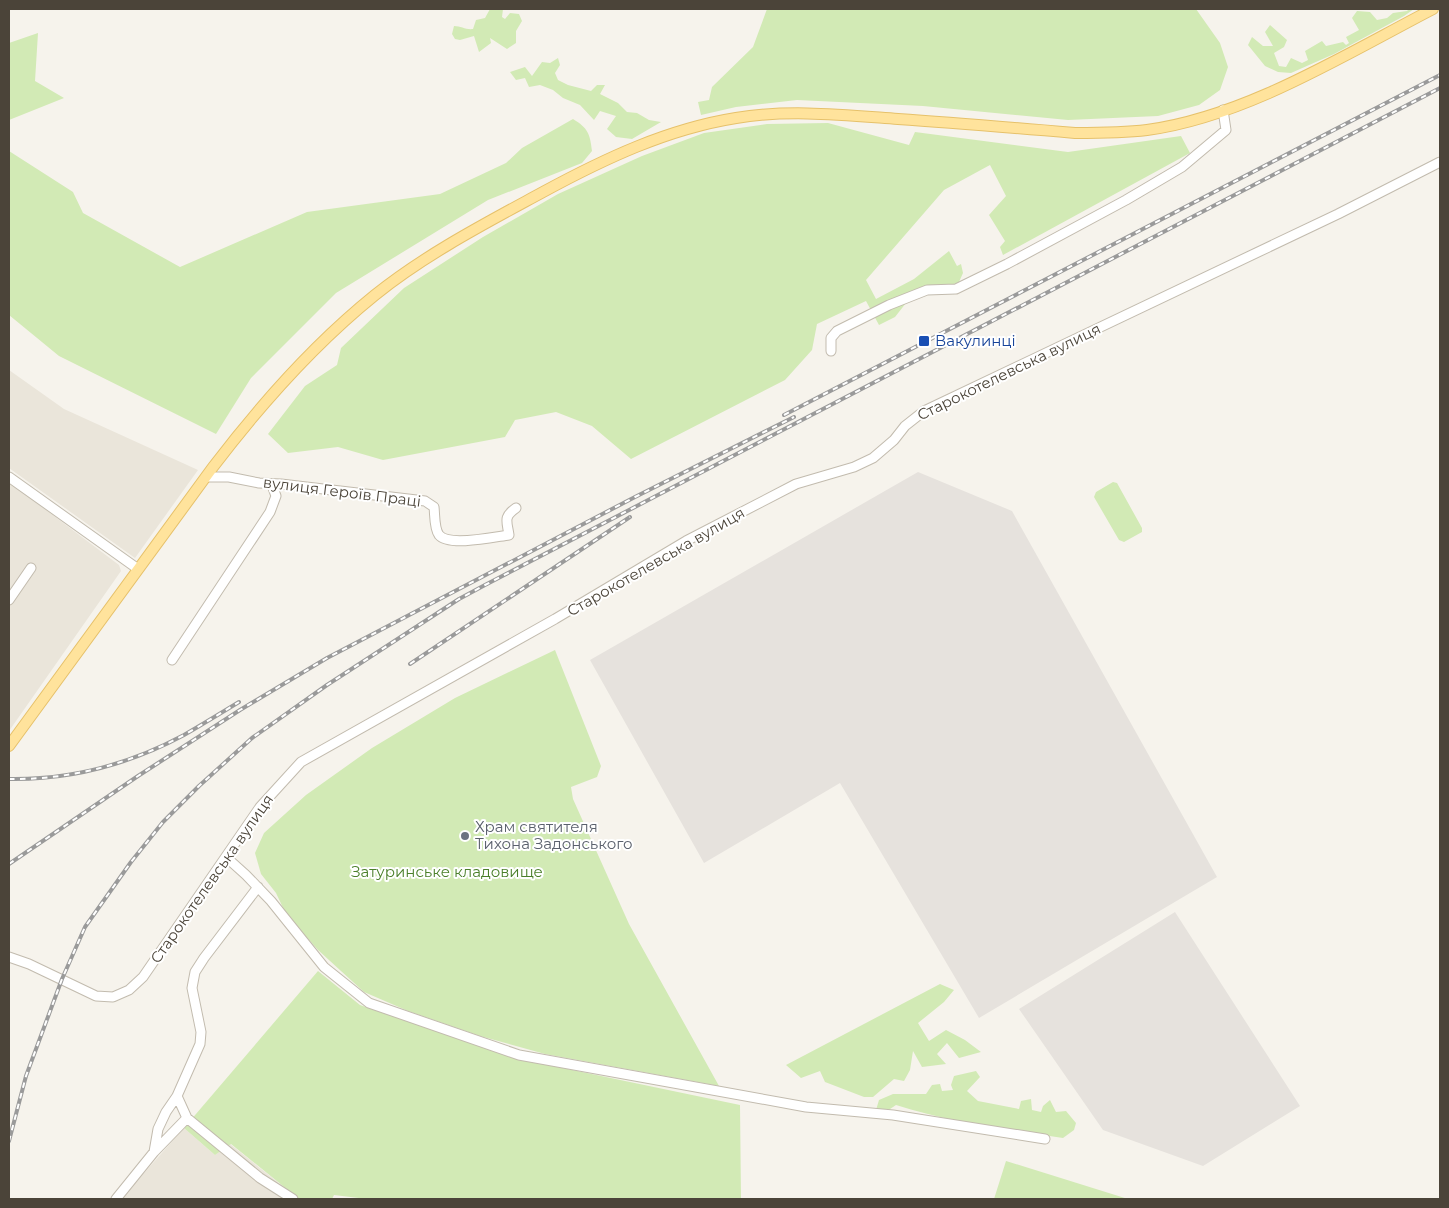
<svg xmlns="http://www.w3.org/2000/svg" width="1449" height="1208" viewBox="0 0 1449 1208" font-family="Montserrat,sans-serif">
<rect width="100%" height="100%" fill="#f6f3ec"/>
<path fill="#eae5da" d="M9,370L64,409L198,470L135,558L9,468Z
M9,482L119,565L121,571L9,731Z
M184,1128L215,1155L230,1144L299,1199H121Z"/>
<path fill="#e6e2dd" d="M918,472L1012,511L1217,877L979,1018L840,783L704,863L590,660Z
M1175,912L1300,1106L1203,1166L1103,1130L1019,1009Z"/>
<path fill="#d2eab5" d="M490,9H503L502,17L505,19L510,13L519,14L522,21L516,31V43L507,49L490,38L491,43L479,52L474,36L460,40L455,39L452,34L454,26C461,26 466,30 473,29L476,20L485,18Z
M767,9H1196L1220,43L1228,67L1220,90L1199,105L1158,116L1068,120L923,106L797,100L736,107L701,115L698,102L709,100L712,87L753,47Z
M1409,9H1414L1404,16L1334,54L1291,73L1278,72L1265,66L1248,45L1252,37L1263,46H1273L1265,32L1270,25L1287,40L1284,47L1274,53L1279,66L1286,67L1291,58L1302,63L1308,60L1305,51L1322,41L1326,46L1343,42L1346,45L1349,43L1346,37L1359,30L1352,18L1357,11L1370,12L1377,20L1387,18L1393,13L1407,11Z
M38,33L35,81L64,98L9,120V43Z
M558,58L560,65L555,73L558,80L568,85L591,91L597,85H605L600,94L618,103L627,112L637,113L649,120L661,122L632,139L616,137L607,129L616,116L600,111L594,120L580,105L563,98L553,90L540,85L529,87L525,78L516,80L510,72L525,67L532,76L542,62L550,63Z
M573,119C588,128 590,134 592,151L582,163L488,200L336,293L251,378L216,434L59,356L9,315V151L73,192L83,213L180,267L307,212L440,194L506,163L522,148Z
M828,123L909,145L915,132L1068,152L1181,136L1190,153L1003,255L1000,247L1005,241L989,215L1006,196L990,165L944,190L866,280L876,299L914,279L949,251L957,266L961,264L963,273L959,282L906,303L895,317L879,325L866,301L817,324L812,350L785,380L631,459L592,426L556,412L515,420L505,437L383,460L338,447L288,453L268,434L305,386L337,365L341,348L404,288L483,237L558,194L642,156L704,133L767,124Z
M1113,482L1117,483L1142,528V532L1124,542L1119,540L1094,497L1096,492Z
M555,650L601,766L597,777L571,787L573,799L629,924L719,1086L545,1054L480,1036L408,1011L364,992L318,950L286,914L276,893L261,874L255,853L264,833L306,795L372,748L455,698Z
M318,971L360,1005L515,1058L740,1105L741,1199H367L334,1195L332,1199H299L231,1144L215,1155L184,1128Z
M940,984L954,990L944,1002L918,1023L929,1041L946,1030L965,1040L981,1052L959,1058L947,1043L937,1054L946,1064L922,1067L913,1051L910,1070L904,1081L894,1079L873,1097H864L825,1082L820,1071L801,1078L786,1065Z
M976,1071L980,1077L967,1091L978,1101L1019,1109L1021,1101L1031,1099L1032,1110L1041,1112L1043,1106L1050,1100L1056,1112L1066,1111L1076,1123L1074,1130L1063,1138C1007,1130 950,1122 896,1105L887,1111L876,1110L879,1100L893,1094H926L932,1085L940,1084L942,1091L953,1090L951,1085L954,1076Z
M1006,1161L1128,1199H994Z"/>
<g fill="none" stroke-linecap="round" stroke-linejoin="round">
<defs>
<path id="minor" d="M831,351V338L837,331L889,305L927,290L956,289L1007,264L1126,200L1182,167L1226,130L1223,110
M9,477L138,569
M206,477H229L259,483L281,484L425,501L434,507C435,515 434,528 439,535C449,547 494,537 509,535C507,521 503,517 516,508
M9,600L31,568
M172,660L270,512L276,496L272,485
M226,857L246,875L271,901L324,967L369,1003L519,1055L806,1107L893,1115L1045,1139
M9,957L29,964L96,996L113,997L129,990L143,977L260,807L301,762L555,619L686,541L796,484L854,467L873,458L894,440L905,426L924,411L1338,214L1440,162
M177,1096L187,1118L260,1178L293,1199
M154,1152L158,1129L166,1112L177,1096L200,1044L201,1032L192,988L195,972L204,958L258,887
M116,1199L154,1152L187,1118"/>
<path id="major" d="M9,746L213,467C261,404 313,345 375,295C426,254 486,223 543,192C604,159 667,129 736,118C789,109 844,115 898,119C957,123 1016,128 1075,133C1099,133 1123,133 1147,130C1245,117 1346,54 1433,9"/>
</defs>
<use href="#minor" stroke="#c2bbae" stroke-width="11"/>
<use href="#major" stroke="#e6c16a" stroke-width="12"/>
<use href="#minor" stroke="#fff" stroke-width="9"/>
<use href="#major" stroke="#ffe39c" stroke-width="10"/>
<defs>
<path id="rail" d="M784,415L1440,75
M410,664L630,517
M9,779C70,780 130,764 184,735C203,724 221,713 239,702
M9,864L138,776L240,710L327,658L635,497L794,417
M9,1141L26,1076L62,979L85,927L131,862L163,822L199,786L252,738L327,685L459,599L485,585L1440,88"/>
</defs>
<use href="#rail" stroke="#9a9a9a" stroke-width="4"/>
<use href="#rail" stroke="#fff" stroke-width="2" stroke-dasharray="5.5" stroke-linecap="butt"/>
</g>
<rect fill="#1a4fb4" stroke="#fff" stroke-width="2" x="918" y="335" width="12" height="12" rx="2.5"/>
<circle fill="#6b7280" stroke="#fff" stroke-width="2" cx="465" cy="836" r="5"/>
<g text-anchor="middle" stroke-width="4" stroke-linejoin="round" paint-order="stroke">
<g font-size="15" fill="#164399" stroke="#fff" text-anchor="start">
<text x="935" y="346">Вакулинці</text>
</g>
<g font-size="15" fill="#4b4439" stroke="#fff">
<text transform="translate(1009 372) rotate(-26)" y="5">Старокотелевська вулиця</text>
<text transform="translate(342 492) rotate(7)" y="5">вулиця Героїв Праці</text>
<text transform="translate(656 562) rotate(-30)" y="5">Старокотелевська вулиця</text>
<text transform="translate(212 879) rotate(-55)" y="5">Старокотелевська вулиця</text>
</g>
<g font-size="15" fill="#5b616d" stroke="#fff" text-anchor="start">
<text x="475" y="832">Храм святителя<tspan x="475" dy="17">Тихона Задонського</tspan></text>
</g>
<g font-size="15" fill="#4a7f2a" stroke="#fff">
<text x="447" y="877">Затуринське кладовище</text>
</g>
</g>
<rect width="1449" height="1208" fill="none" stroke="#4b4439" stroke-width="20"/>
</svg>
